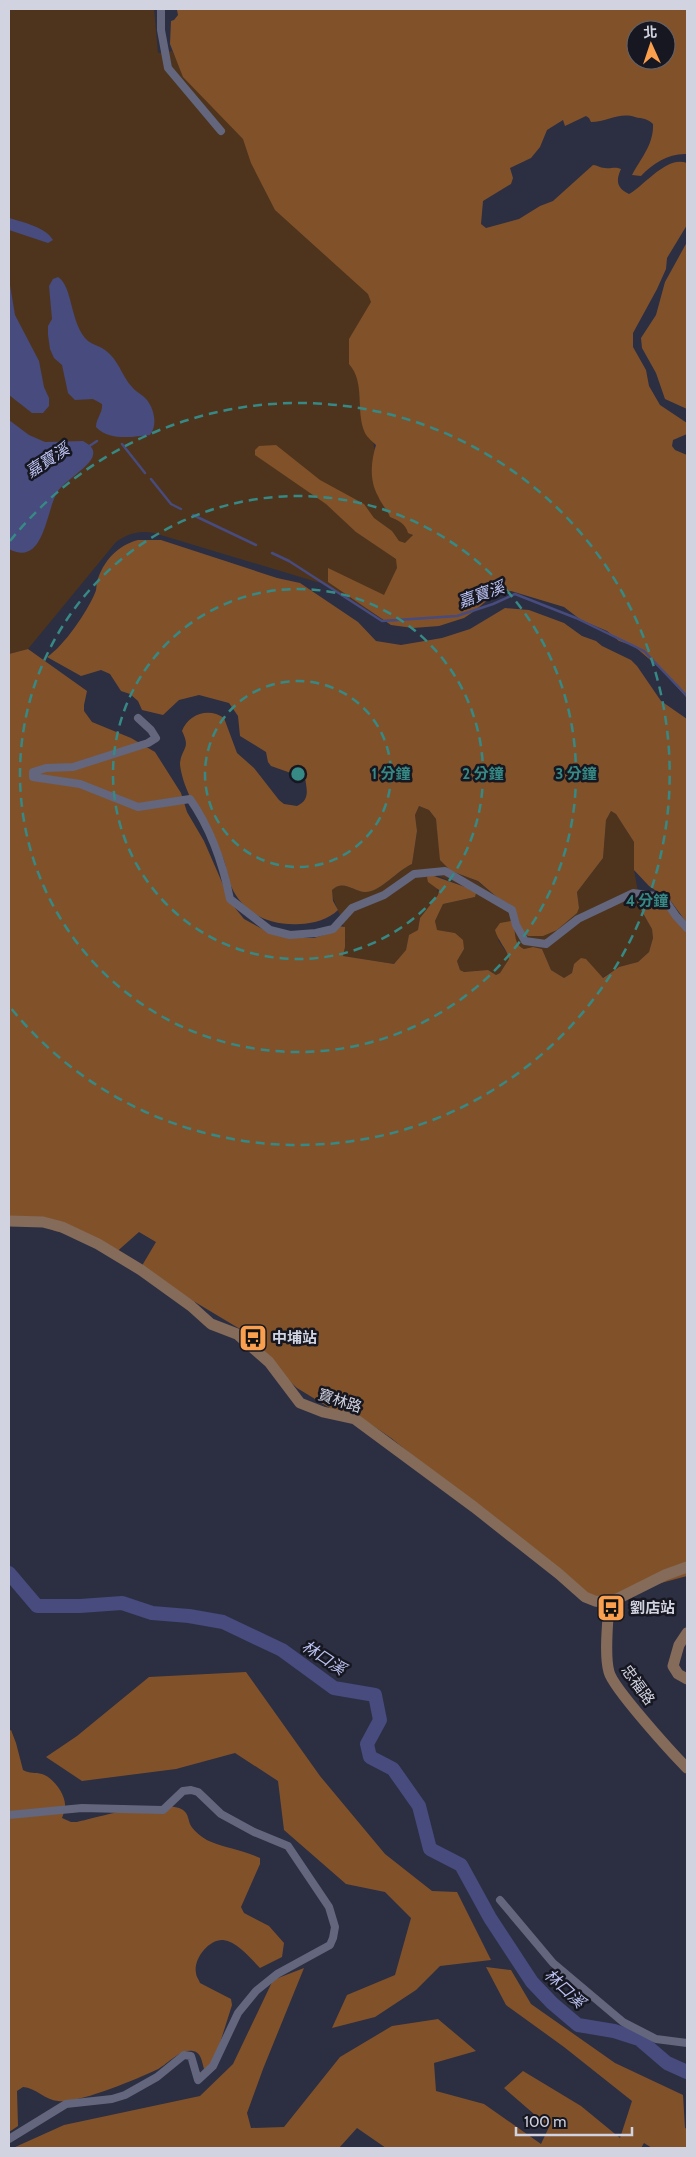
<svg xmlns="http://www.w3.org/2000/svg" width="696" height="2157" viewBox="0 0 696 2157" font-family="Cabin,'Noto Sans TC',sans-serif">
<rect width="100%" height="100%" fill="#2c2e42"/>
<path fill="#4e341d" d="M9,9H154L158,53L172,51L180,65L245,139L373,297L368,420L378,464L407,512L412,535L390,624L327,585L154,533C140,530 128,533 116,542L28,649L9,654Z
M419,806L429,810L436,819L441,860L451,871L477,881L498,898L513,906L520,925L579,908L577,892L603,858L606,820L611,811L616,814L634,842V870L638,892L636,901L652,929L653,938L649,952L638,962L619,967L602,978L586,959L574,964L572,973L564,978L551,970L542,949L533,947L524,949C514,944 514,935 513,925L498,940L508,955L509,959L500,973L496,975L488,970L464,972L460,970L457,961L464,949L455,933L436,930L435,921L443,904L475,897L468,888L436,875L438,895L420,918L418,930L409,936L406,950L394,964L343,956C347,941 345,927 339,913C336,904 332,899 332,890C343,879 353,891 365,892C379,893 398,870 412,864L417,831L415,815Z"/>
<path fill="#81522a" fill-rule="evenodd" d="M172,9H687V154C669,153 653,163 641,176L632,175C641,158 654,144 653,124C647,118 643,119 635,117C619,112 607,122 591,122L589,118L586,116L565,126L563,120L547,130L540,147L531,158L510,168L513,178L511,184L483,201L481,224L486,228L519,219L540,206L553,201L593,165C598,165 599,168 605,168C611,169 615,166 621,169C616,180 616,188 629,194C645,185 667,155 687,163V225L667,258L666,269L657,289L633,333V347L646,370L649,386L660,405L687,423V434L673,440L672,446L675,450L687,455V698L662,670L634,646L619,641L607,631L581,620L564,607L511,591L496,593L473,612L464,618L439,626L413,628L391,625L328,582V568L384,595L397,568L396,559L356,532L326,504L255,455V450L259,446L276,445L320,480L364,504L374,518L392,531L399,541L405,543L413,535L408,533C406,524 398,520 390,517C387,509 381,504 378,496C369,480 371,461 376,445C373,442 367,437 365,433C355,411 366,383 349,364V339L371,302L368,294L275,210L251,163L243,139L183,77L170,44L171,21L174,20L178,15L177,10ZM636,30H666V60H636Z
M687,242V409L665,399L656,373L642,348L641,338L656,315L665,282Z
M138,540H161L277,578L300,583L358,622L376,641L401,645L442,638L470,629L505,608L529,610L564,623L582,636L596,641L602,646L631,660L637,666L661,701L687,719V923L670,900L649,886L634,870V842L616,814L611,811L606,820L603,858L577,892L579,908L577,913L557,930L543,936H528L520,930V925L512,906L498,898L478,881L451,871L440,860L436,819L429,810L419,806L415,815L417,831L412,864C398,870 379,893 365,892C353,891 343,879 332,890L333,901L338,910C329,919 312,924 300,924C270,926 243,914 231,886C227,875 226,863 221,853C209,831 194,809 185,785C183,779 180,769 180,763C182,747 191,749 182,731C188,714 209,707 224,718L237,753L254,768L279,800L284,804L297,806C310,800 307,790 305,778L271,766L268,762L266,752L240,736L238,716L229,703L199,695L179,700L163,715L142,710L138,701L130,694L121,691L110,674L101,670L81,676L47,657C64,646 87,612 95,593C97,589 96,586 97,582C103,561 118,545 138,540Z
M28,649L87,691L84,705V711L92,722L131,738L155,752L181,793L187,812L204,841L231,903L244,919L268,932L288,938H314L327,934L338,926L345,927V947L343,956L394,964L406,950L409,935L418,930L420,918L438,895L439,890L428,882L427,877L431,875L468,888L476,893L475,897L443,904L435,921L437,930L455,933L463,940L464,949L457,961L460,970L464,972L488,970L496,975L500,973L509,959C507,949 498,941 495,930L500,923L511,921C518,930 511,942 524,949L533,947L542,949L551,970L564,978L572,973L574,964L581,958L586,959L603,978L619,967L638,962L649,952L653,938L652,929L636,901L638,892L665,902L672,915L687,932V1576L598,1600L567,1580L391,1438L353,1412L333,1410L297,1388L271,1364L255,1342L245,1332L140,1269L156,1242L139,1232L113,1255L83,1238L55,1231L43,1225L9,1221V654Z
M246,1672L320,1776L385,1854L432,1891L457,1892L491,1960L440,1966L416,1990L375,2017L332,2028L347,1995L395,1975L411,1918L385,1892L346,1884L284,1830L278,1781L235,1753L176,1769L82,1781L46,1757L77,1736L149,1677Z
M11,1730L16,1743L23,1770C30,1774 35,1772 42,1774C53,1777 66,1795 65,1806C65,1810 63,1815 62,1818L71,1822H77C99,1817 164,1798 183,1810C189,1814 188,1821 191,1826C194,1831 204,1839 209,1841C225,1848 243,1850 260,1858V1864L241,1907L244,1913L269,1926L284,1943L282,1957L260,1968C250,1958 238,1942 223,1940C209,1939 193,1959 196,1973C196,1976 199,1980 200,1983L231,1999L232,2005L214,2062L210,2068L204,2069C202,2062 201,2052 193,2051C180,2048 167,2065 156,2070C137,2079 78,2104 58,2101C45,2100 36,2088 23,2087L17,2091L18,2126L9,2132V1731Z
M486,1967L511,1970L531,2004L615,2063L683,2095L685,2128L687,2129V2148H652L644,2143L641,2148H386L357,2128L339,2148H13L64,2125L200,2096L233,2064L273,1980L304,1968L263,2069L247,2113L251,2128L284,2127L340,2057L392,2026L438,2019L476,2051L434,2063L436,2091L484,2104L541,2144L549,2127L504,2088L523,2071L581,2106L620,2138L632,2101L564,2047L506,2005Z"/>
<path fill="#474b7d" d="M9,218C22,222 46,227 53,240L48,243L9,230Z
M58,277C73,286 70,325 88,341C93,345 100,346 105,350C119,360 121,375 132,387C136,392 143,395 147,400C154,409 158,425 150,435C132,437 109,441 96,427C96,418 103,413 102,404L93,399L75,400L68,393L62,365L54,358L50,349L48,335V326L52,319L49,286L53,279Z
M9,279L15,315L39,361L44,387L49,398V406L43,413H32L9,395Z
M9,420L29,435L45,442L83,441C88,444 95,448 93,455C92,465 65,481 58,491C46,508 45,568 9,549Z"/>
<g fill="none" stroke-linecap="round" stroke-linejoin="round">
<path stroke="#474b7d" stroke-width="2.5" d="M122,444L145,473
M88,447L97,441
M151,479L171,504L181,509
M193,515L256,545
M272,553L289,561L382,621L457,616L493,604L515,594L576,618L644,651L687,696"/>
<path stroke="#474b7d" stroke-width="14" d="M9,1573L37,1606H80L122,1603L152,1613L189,1616L223,1622L282,1650L334,1688L375,1695L380,1720L367,1744L370,1757L393,1769L419,1806L430,1849L461,1865L490,1918L532,1982L552,2003L578,2025L614,2031L639,2039L667,2063L687,2072"/>
<path stroke="#63667d" stroke-width="8" d="M161,9V30L168,68L221,131
M138,718L151,730L156,738L148,743L73,767L46,768L33,772V777L80,784L138,807L190,799C211,829 223,864 230,899L270,930L290,935L316,933L333,929L352,908L384,895L414,874L445,871L512,910L516,925L525,941L546,944L578,919L633,893L663,897L676,916L687,928
M9,1815L82,1808L163,1810L183,1791L191,1790L198,1792L221,1814L254,1832L288,1846L329,1907L335,1927L333,1938L330,1945L277,1974L256,1991L238,2013L213,2066L198,2080L191,2056L184,2055L157,2077L125,2095L112,2099L66,2104L9,2139
M500,1900L553,1963L623,2022L656,2039L687,2043"/>
<path stroke="#856b5a" stroke-width="11" d="M9,1221L43,1222L62,1227L98,1244L141,1270L191,1306L211,1324L237,1334L246,1342L269,1362L300,1403L323,1412L355,1419L474,1507L559,1574L585,1597L595,1601L609,1603L665,1575L687,1567
M609,1603C608,1621 604,1655 609,1672C613,1688 673,1754 687,1768
M687,1633L679,1645L673,1666L678,1674L687,1679"/>
</g>
<g fill="none" stroke="#368985" stroke-width="2.5" stroke-dasharray="9 6">
<circle cx="298" cy="774" r="93"/>
<circle cx="298" cy="774" r="185"/>
<circle cx="298" cy="774" r="278"/>
<path d="M10 541A371 371 0 1 1 10 1007"/>
</g>
<defs>
<symbol id="bus-square" viewBox="-11 -11 22 22"><rect x="-9" y="-9" width="18" height="18" rx="4" fill="#fa9f4e" stroke="#161720"/><path d="M-5-6H5V4H4V6H2V4H-2V6H-4V4H-5ZM-3.5-4V0h7V-4ZM-3.5 1.2v1.5H-2V1.2ZM2 1.2v1.5H3.5V1.2Z" fill="#111"/></symbol>
</defs>
<g fill-rule="evenodd">
<use href="#bus-square" x="237" y="1322" width="32" height="32"/>
<use href="#bus-square" x="595" y="1592" width="32" height="32"/>
</g>
<g text-anchor="middle" stroke-width="5" stroke-linejoin="round" paint-order="stroke">
<g font-size="15" font-weight="bold" fill="#d1d3e0" stroke="#161720" text-anchor="start">
<text x="272" y="1343">中埔站</text>
<text x="630" y="1613">劉店站</text>
</g>
<g font-size="15" fill="#d1d3e0" stroke="#161720">
<text transform="translate(340 1401) rotate(18)" y="5">寶林路</text>
<text transform="translate(638 1685) rotate(54)" y="5">忠福路</text>
</g>
<g font-size="16" font-style="italic" fill="#bbc1f1" stroke="#161720">
<text transform="translate(47 460) rotate(-33)" y="6">嘉寶溪</text>
<text transform="translate(481 594) rotate(-20)" y="6">嘉寶溪</text>
<text transform="translate(324 1657) rotate(33)" y="6">林口溪</text>
<text transform="translate(565 1988) rotate(43)" y="6">林口溪</text>
</g>
</g>
<circle cx="298" cy="774" r="8" fill="#368985" stroke="#161720" stroke-width="2.5"/>
<g font-size="15" text-anchor="middle" font-weight="bold" fill="#368985" stroke="#161720" stroke-width="5" stroke-linejoin="round" paint-order="stroke">
<text x="391" y="779">1 分鐘</text>
<text x="483" y="779">2 分鐘</text>
<text x="576" y="779">3 分鐘</text>
<text x="647" y="906">4 分鐘</text>
</g>
<rect width="696" height="2157" fill="none" stroke="#d1d3e0" stroke-width="20"/>
<g transform="translate(651 45) rotate(357)"><circle r="24" fill="#161720" stroke="#61626d"/>
<path d="M0-4L9 19L0 12L-9 19Z" fill="#fa9f4e"/>
<text y="-8" font-size="14" font-weight="bold" text-anchor="middle" fill="#d1d3e0">北</text>
</g>
<path d="M516 2127v8h116v-8" fill="none" stroke="#d1d3e0" stroke-width="2.5"/>
<text x="524" y="2127" font-size="15" fill="#d1d3e0" stroke="#161720" stroke-width="4" paint-order="stroke">100 m</text>
</svg>
